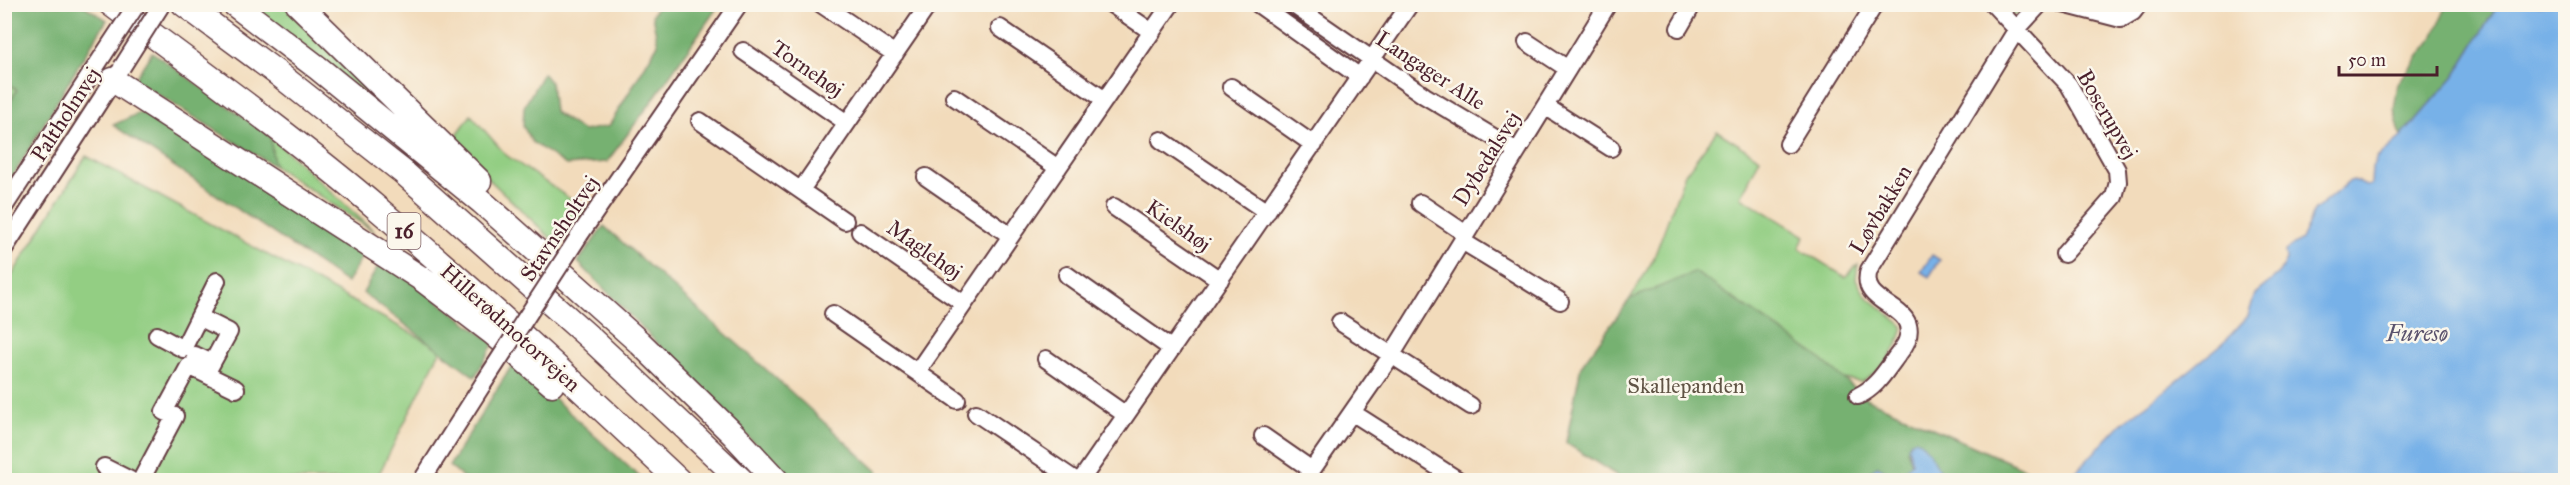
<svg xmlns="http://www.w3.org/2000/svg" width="2570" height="485" viewBox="0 0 2570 485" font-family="'IM FELL Great Primer',serif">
<rect width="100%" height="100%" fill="#fbf7ec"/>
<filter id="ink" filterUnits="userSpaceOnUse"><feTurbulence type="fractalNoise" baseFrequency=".0167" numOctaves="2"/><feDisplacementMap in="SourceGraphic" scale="12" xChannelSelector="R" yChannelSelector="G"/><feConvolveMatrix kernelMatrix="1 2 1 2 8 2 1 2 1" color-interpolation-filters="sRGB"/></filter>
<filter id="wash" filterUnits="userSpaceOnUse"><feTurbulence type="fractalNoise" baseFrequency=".008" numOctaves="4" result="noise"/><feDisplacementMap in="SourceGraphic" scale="24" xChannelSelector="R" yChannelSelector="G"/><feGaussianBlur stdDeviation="1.35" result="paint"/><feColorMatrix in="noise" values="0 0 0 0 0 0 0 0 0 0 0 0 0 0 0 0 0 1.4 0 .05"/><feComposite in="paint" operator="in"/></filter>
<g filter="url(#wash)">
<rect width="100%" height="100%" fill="#f2dbbb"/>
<path fill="#93ce83" stroke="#6e7657" stroke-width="1.5" d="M249,5H283L430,144Z
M2001,5H2029L2018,15H2010Z
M5,82L17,90L5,110Z
M471,115L506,155L588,211L573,226L559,246L451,143Z
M1717,131L1760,158L1741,197L1805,236L1799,248L1845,277L1858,264L1856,279L1865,295L1903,326C1898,352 1884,369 1862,382L1844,379L1867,399L2049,480H1944L1937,466L1906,469V480H1624L1566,443L1581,366L1630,299L1653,260L1685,174Z
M270,136L375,232L274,166Z
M86,156L441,349L376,480H5L4,288Z"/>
<path fill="#76b171" stroke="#60684e" stroke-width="1.5" d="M5,4L83,5L107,20C71,75 40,133 5,189V110L17,90L5,82Z
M658,5H719L652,101L607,162L566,165L532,142L523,126L524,107L543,73L551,83L554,112L583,131L609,126L658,44L652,15Z
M2447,5H2498L2454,77L2401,137L2394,110L2398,83L2433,38Z
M152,52L270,136L274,166L134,80Z
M141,112L366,249L347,283L113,125Z
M604,226L778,380L887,480H790L578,262Z
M382,259L494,343L475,377L363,293Z
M1695,272L1816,355L1867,399L2049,480H1944L1937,466L1920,442L1907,450L1912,462L1905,472L1906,480H1891L1893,476L1878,466L1861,480H1624L1566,443L1581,366L1630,299Z
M514,362L643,480H466L449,466Z"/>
<path fill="#77b1e8" stroke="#60688a" stroke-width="1.5" d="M2498,5H2565V480H2068L2123,422L2148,404L2223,343L2248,316L2255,294L2278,275L2286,260L2285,251L2301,240L2314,211L2350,181L2354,180L2366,186L2371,185L2372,168L2377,158L2401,137L2454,77Z
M1932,255L1940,260L1929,277L1921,272Z
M1916,440C1929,445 1938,468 1944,480H1906L1905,470L1912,462L1908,446L1911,441Z
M1877,466L1894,476L1891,480H1861Z"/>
</g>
<g filter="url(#ink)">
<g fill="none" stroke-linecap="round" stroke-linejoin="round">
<defs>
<path id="minor" d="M821,4L895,54
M1111,4L1152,32
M1258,4L1360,77
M1292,4L1425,96L1517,151
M1993,4L2069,85L2117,170L2118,182L2114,197L2064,254
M2063,4L2121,19L2133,12L2139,4
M1000,28L1105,100
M1679,28L1693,4
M1527,42L1568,69
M743,51L847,123
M1231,87L1314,145
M954,97L1058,168
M1545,106L1611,148
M700,121L845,221
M1161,140L1267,212
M1788,144L1875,4
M926,177L1011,236
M801,190L929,4
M1420,203L1466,234
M4,207L104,54
M1114,207L1220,280
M860,232L964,304
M581,233L739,4
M1462,241L1560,301
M4,249L118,73
M1067,275L1172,349
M833,314L957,400
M199,317L229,332L206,374
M1340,322L1471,406
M157,335L183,349L217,281
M195,355L212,363
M1046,359L1126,415
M917,372L1171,4
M1858,396C1875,388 1883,375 1894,360C1898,354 1905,347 1907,340C1920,303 1857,307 1869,270L2017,29L2040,4
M976,413L1075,480
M1353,413L1458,480
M1263,436L1312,470
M104,467L130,480
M141,480L175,416L164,412L189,366L236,389
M422,480L483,384
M1081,480L1410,4
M1305,480L1391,356L1608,4"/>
<path id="highway" d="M111,4C201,71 292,136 378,209C481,296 580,388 678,480
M184,4L281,76L403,172L590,338L741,480
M234,4L318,68L482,202L639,342L734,435L776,480
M298,4L479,181
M113,80L422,279L493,333L552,384"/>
</defs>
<use href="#minor" stroke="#633b41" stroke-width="20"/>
<use href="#highway" stroke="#633b41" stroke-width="27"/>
<use href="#minor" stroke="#fff" stroke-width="16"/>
<use href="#highway" stroke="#fff" stroke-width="24"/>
<defs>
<path id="minor-bridge" d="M104,54L137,4
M122,67L162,4
M483,384L581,233"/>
</defs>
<use href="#minor-bridge" stroke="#633b41" stroke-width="20" stroke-linecap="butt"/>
<use href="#minor-bridge" stroke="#fff" stroke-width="16"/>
</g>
</g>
<g text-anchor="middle" stroke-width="5" stroke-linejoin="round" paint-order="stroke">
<rect fill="#fbf7ec" stroke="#7f6065" stroke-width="1.5" x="387.5" y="213" width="33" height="36" rx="4.5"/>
<g font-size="21" font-weight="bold" fill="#4a1f2b">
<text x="404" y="238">16</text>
</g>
<g font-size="22" fill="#4a1f2b" stroke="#fbf7ec">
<text transform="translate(808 68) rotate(35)" y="8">Tornehøj</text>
<text transform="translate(1431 70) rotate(33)" y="8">Langager Alle</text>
<text transform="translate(65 114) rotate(-57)" y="8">Paltholmvej</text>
<text transform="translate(2108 114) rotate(60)" y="8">Boserupvej</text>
<text transform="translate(1486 158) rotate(-58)" y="8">Dybedalsvej</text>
<text transform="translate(1880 209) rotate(-59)" y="8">Løvbakken</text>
<text transform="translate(1179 225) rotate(35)" y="8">Kielshøj</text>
<text transform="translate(559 228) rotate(-56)" y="8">Stavnsholtvej</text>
<text transform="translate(925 249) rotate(35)" y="8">Maglehøj</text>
<text transform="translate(511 327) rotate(42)" y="8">Hillerødmotorvejen</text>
</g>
<g font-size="22" fill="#605445" stroke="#fbf7ec">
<text x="1686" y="393">Skallepanden</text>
</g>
<g font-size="24" font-style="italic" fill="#5a526d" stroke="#fbf7ec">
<text x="2417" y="341">Furesø</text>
</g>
</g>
<rect width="2570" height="485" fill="none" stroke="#fbf7ec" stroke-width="24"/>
<path d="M2339 66v9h98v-9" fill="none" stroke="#4a1f2b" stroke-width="3"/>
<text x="2348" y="66" font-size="18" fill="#4a1f2b" stroke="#fbf7ec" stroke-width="4.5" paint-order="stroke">50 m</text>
</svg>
